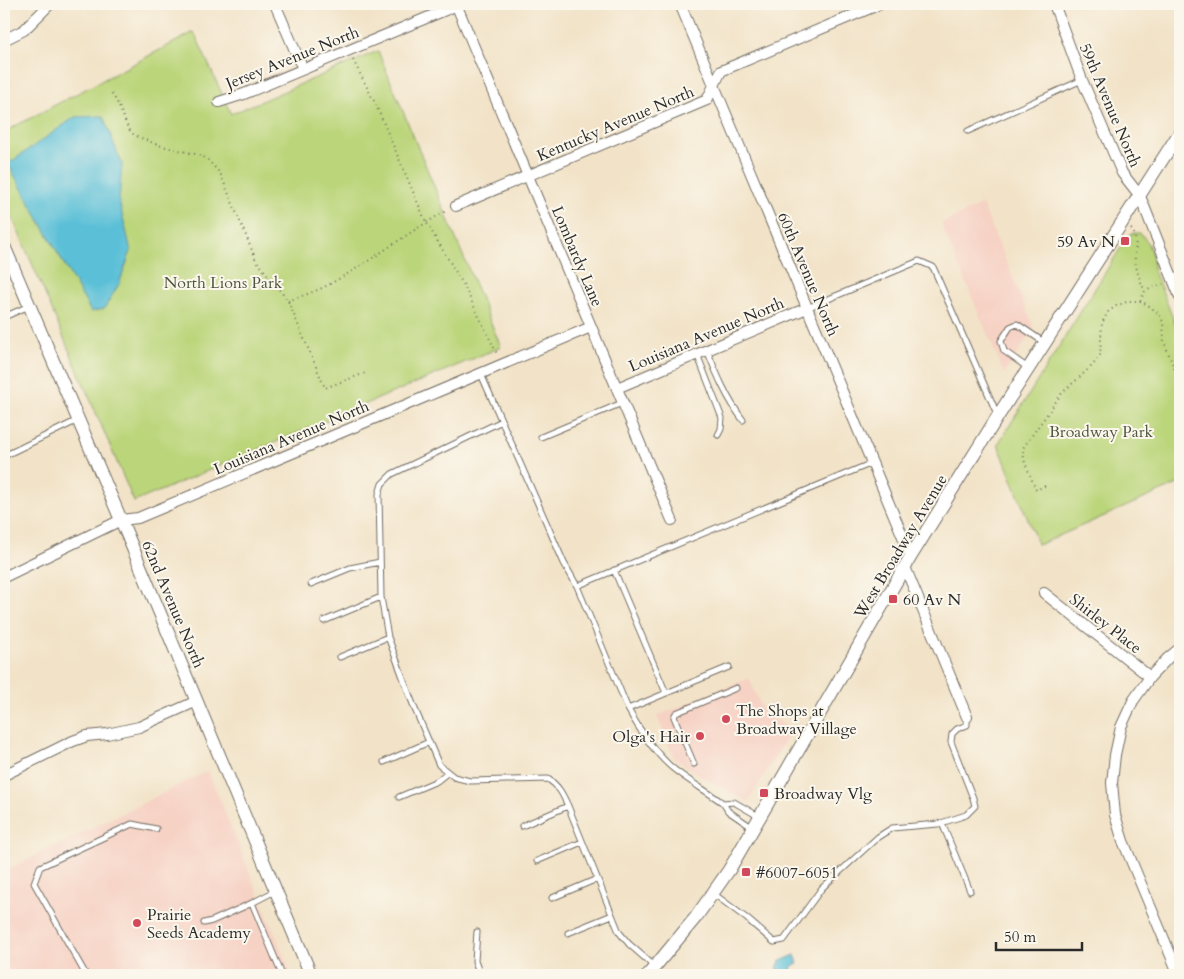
<svg xmlns="http://www.w3.org/2000/svg" width="1184" height="979" viewBox="0 0 1184 979" font-family="Cardo,serif">
<rect width="100%" height="100%" fill="#fbf7ec"/>
<filter id="ink" filterUnits="userSpaceOnUse"><feTurbulence type="fractalNoise" baseFrequency=".02" numOctaves="2"/><feDisplacementMap in="SourceGraphic" scale="10" xChannelSelector="R" yChannelSelector="G"/><feConvolveMatrix kernelMatrix="1 2 1 2 8 2 1 2 1" color-interpolation-filters="sRGB"/></filter>
<filter id="wash" filterUnits="userSpaceOnUse"><feTurbulence type="fractalNoise" baseFrequency=".0096" numOctaves="4" result="noise"/><feDisplacementMap in="SourceGraphic" scale="20" xChannelSelector="R" yChannelSelector="G"/><feGaussianBlur stdDeviation="1.12" result="paint"/><feColorMatrix in="noise" values="0 0 0 0 0 0 0 0 0 0 0 0 0 0 0 0 0 1.4 0 .05"/><feComposite in="paint" operator="in"/></filter>
<g filter="url(#wash)">
<rect width="100%" height="100%" fill="#f2e3c8"/>
<path fill="#f6d2c4" d="M982,204L1034,328L1004,374L941,224Z
M749,678L764,713L792,729L748,802L698,774L674,758L657,716Z
M208,771L292,975H4V871Z"/>
<path fill="#bbd57a" stroke="#738052" d="M194,32L231,114L378,51L501,347L134,502L4,198V132Z
M1132,233H1140C1148,240 1155,258 1153,268L1180,336V483L1038,545L998,444L1128,236Z"/>
<path fill="#5abfd7" stroke="#427581" d="M103,116L122,164L119,201L131,251L119,284L104,309L91,312L8,164L75,117Z
M795,955L798,963L792,966L791,972L786,974L780,972L777,968L780,961Z"/>
</g>
<g filter="url(#ink)">
<g fill="none" stroke-linecap="round" stroke-linejoin="round">
<defs>
<path id="service" d="M968,131L1082,80
M807,308L919,261L933,267L997,414
M4,317L29,306
M707,350C717,375 727,399 743,420
M697,354L722,418L721,429L718,435
M1028,368L1004,351L1001,341L1010,327L1017,324L1045,343
M481,374L564,563L577,586L628,709C639,729 652,749 669,765C683,778 707,791 723,803
M502,421L392,474L382,484L379,494L381,597L388,637L414,707L439,765L454,777L470,781L548,779C559,786 563,795 568,806L619,932L629,944L654,966
M541,437L622,403
M4,456L78,420
M614,570L666,693
M311,584L350,568L380,562
M577,586L872,463
M324,621L381,597
M340,657L388,637
M628,709L729,667
M384,762L429,742
M694,764L674,717L676,713L736,688
M399,797L437,781L447,773
M942,823L970,891
M522,826L568,806
M753,828L728,811L723,803L734,802L760,817
M537,861L582,842
M275,891L252,903L282,975
M714,894L746,918L774,942L784,940L822,888L878,837L892,828L938,824L966,815L975,806L973,798L951,742L952,734L957,729L967,725V717
M552,898L597,879
M204,923L212,921L252,903
M477,932L475,961L480,975
M568,933L612,915
M86,975L34,883L40,867L132,824L156,829"/>
<path id="minor" d="M275,4L303,69
M456,4L672,520
M680,4L911,556
M1054,4L1082,80L1122,173L1140,196L1180,297
M4,40L24,30L50,4
M219,102L244,94L460,4
M456,206L707,100L721,71L880,4
M617,388L807,308
M905,567L967,717
M4,577L121,520L138,518L591,327
M1044,593L1150,677
M4,775L73,741L87,736L107,734L139,727L197,701
M1179,975L1123,841L1115,815L1112,783L1115,755L1121,727L1133,701L1150,677L1168,658L1180,648"/>
<path id="tertiary" d="M4,246L121,520L311,975
M648,975L696,917L729,870L911,556L998,416L1180,132"/>
</defs>
<use href="#service" stroke="#716b62" stroke-width="7"/>
<use href="#minor" stroke="#716b62" stroke-width="12"/>
<use href="#tertiary" stroke="#716b62" stroke-width="14"/>
<path stroke="#716b62" stroke-width="2" stroke-dasharray="1 4" stroke-linecap="butt" d="M353,60L375,103L426,222L463,284L498,356
M112,94L118,104L128,128L134,135L158,145L195,154L206,158L220,173L256,260L288,301L325,388L368,372
M1131,229C1139,238 1134,250 1135,261C1137,272 1140,281 1145,291
M288,301C301,296 315,292 328,285C369,263 405,234 446,211
M1140,301L1145,291L1163,284
M1045,486L1036,490L1024,460L1023,448L1062,393L1093,365L1100,355L1102,323L1108,312L1116,306L1129,301H1140L1148,305L1159,314L1163,322L1164,342L1180,383"/>
<use href="#service" stroke="#fff" stroke-width="5"/>
<use href="#minor" stroke="#fff" stroke-width="10"/>
<use href="#tertiary" stroke="#fff" stroke-width="12"/>
</g>
</g>
<g fill="#d1495b" stroke="#fbf7ec" stroke-width="2">
<rect x="1120" y="236" width="10" height="10" rx="2.5"/>
<rect x="888" y="594" width="10" height="10" rx="2.5"/>
<circle cx="726" cy="719" r="5"/>
<circle cx="700" cy="736" r="5"/>
<rect x="759" y="788" width="10" height="10" rx="2.5"/>
<rect x="741" y="867" width="10" height="10" rx="2.5"/>
<circle cx="137" cy="923" r="5"/>
</g>
<g text-anchor="middle" stroke-width="4" stroke-linejoin="round" paint-order="stroke">
<g font-size="16" fill="#2b2b2b" stroke="#fbf7ec">
<text transform="translate(292 57) rotate(-22)" y="6">Jersey Avenue North</text>
<text transform="translate(1111 105) rotate(67)" y="6">59th Avenue North</text>
<text transform="translate(615 123) rotate(-23)" y="6">Kentucky Avenue North</text>
<text transform="translate(578 256) rotate(67)" y="6">Lombardy Lane</text>
<text transform="translate(809 274) rotate(67)" y="6">60th Avenue North</text>
<text transform="translate(706 334) rotate(-23)" y="6">Louisiana Avenue North</text>
<text transform="translate(291 437) rotate(-23)" y="6">Louisiana Avenue North</text>
<text transform="translate(900 546) rotate(-59)" y="6">West Broadway Avenue</text>
<text transform="translate(174 604) rotate(67)" y="6">62nd Avenue North</text>
<text transform="translate(1106 623) rotate(38)" y="6">Shirley Place</text>
</g>
<g font-size="16" fill="#2b2b2b" stroke="#fbf7ec" text-anchor="start">
<text x="1115" y="247" text-anchor="end">59 Av N</text>
<text x="903" y="605">60 Av N</text>
<text x="736" y="716">The Shops at<tspan x="736" dy="18">Broadway Village</tspan></text>
<text x="690" y="742" text-anchor="end">Olga's Hair</text>
<text x="774" y="799">Broadway Vlg</text>
<text x="756" y="878">#6007-6051</text>
<text x="147" y="920">Prairie<tspan x="147" dy="18">Seeds Academy</tspan></text>
</g>
<g font-size="16" fill="#4f563f" stroke="#fbf7ec">
<text x="223" y="288">North Lions Park</text>
<text x="1101" y="437">Broadway Park</text>
</g>
</g>
<rect width="1184" height="979" fill="none" stroke="#fbf7ec" stroke-width="20"/>
<path d="M996 942v8h86v-8" fill="none" stroke="#2b2b2b" stroke-width="2.5"/>
<text x="1004" y="942" font-size="15" fill="#2b2b2b" stroke="#fbf7ec" stroke-width="4" paint-order="stroke">50 m</text>
</svg>
